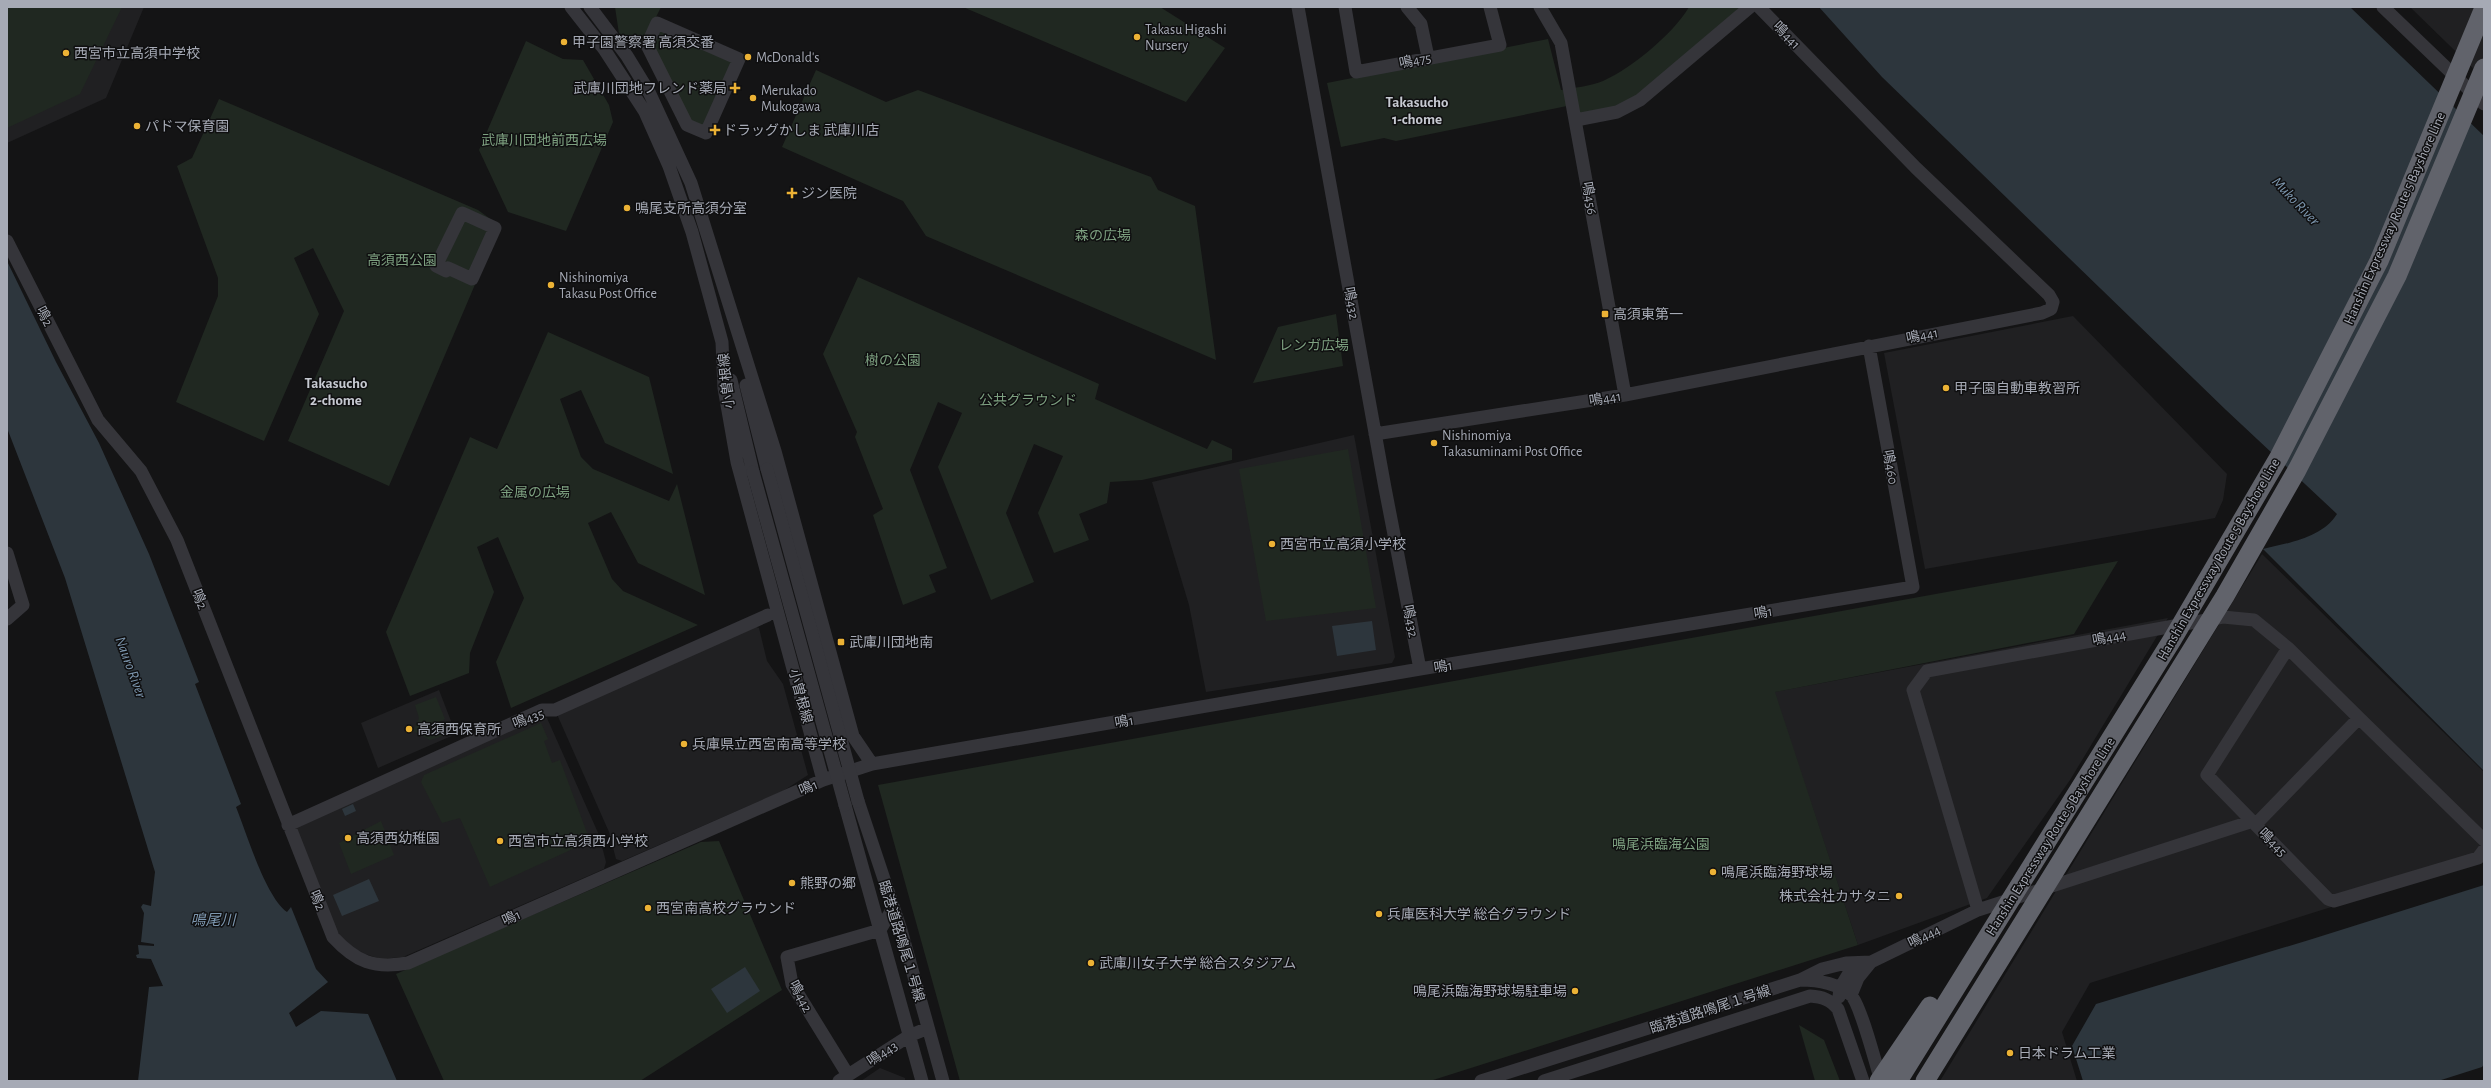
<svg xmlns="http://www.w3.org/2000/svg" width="2491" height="1088" viewBox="0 0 2491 1088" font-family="'Alegreya Sans','Noto Sans JP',sans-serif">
<rect width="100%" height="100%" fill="#141415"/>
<path fill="#202022" d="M7,7H144L106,98L7,143Z
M2410,7H2484V79Z
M2073,316L2227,474L2223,500L2215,518L1925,569L1884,353Z
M1354,435L1395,657L1392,663L1206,692L1189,605L1152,482Z
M2262,554L2484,772V859L2090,983L2062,1032L2077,1081H1940Z
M2168,618L2070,780L1987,898L1858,945L1774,692Z
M754,626L759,628L767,661L783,684L808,775L783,791L622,861L616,859L609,832L556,712Z
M439,690L456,734L378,768L361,723Z
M540,715L547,718L599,835L606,862L604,869L403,957L381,959L365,954L348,945L336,930L295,830L297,824Z
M880,1068L905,1078V1081H861Z"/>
<path fill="#202821" d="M7,7H122L80,94L7,128Z
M615,7H661L653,23L737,59L703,135L684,127L644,51L619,34Z
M963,7H1160L1225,48L1186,102Z
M1689,7H1745L1636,99L1616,108L1570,117L1567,106L1396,141L1384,138L1341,147L1327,83L1548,39L1561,90C1573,88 1591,86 1603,81C1632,68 1673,34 1689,7Z
M526,41L563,59L583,60L609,105L613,122L566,231L508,212L479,150Z
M816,70L886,102L918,90L1151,177L1158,190L1195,206L1216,360L926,236L903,201L782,147Z
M219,99L478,210L500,226L389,486L288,441L344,311L313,248L294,258L319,314L264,441L176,402L218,296V278L177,166L192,158Z
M858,277L1099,384L1095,399L1207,449L1212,440L1232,449V460L1142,480L1110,482L1107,503L1079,514L1089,540L1054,553L1038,513L1063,456L1034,444L1006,513L1034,582L991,600L938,467L962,413L938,402L910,470L947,568L929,575L936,592L903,605L873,515L883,509L855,437L857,432L823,354Z
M1336,314L1343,366L1253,383L1278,327Z
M548,332L649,377L673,474L605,443L581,390L560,399L581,457L593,469L669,501L677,484L705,595L638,563L611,512L588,523L612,579L623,591L698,625L511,708L496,662L524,598L498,537L477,547L494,592L470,653L469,673L410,696L386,632L470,437L497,449Z
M1348,449L1376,608L1266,621L1239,469Z
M2118,561L2074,634L1775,692L1858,945L1430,1081H960L878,785Z
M436,697L445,719L439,722L442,736L430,740L413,731L419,718L415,705Z
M541,723L548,739L544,741L552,763L560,760L590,841L490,887L460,818L442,823L421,782L424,775Z
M381,821L394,855L351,874L339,843Z
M719,841L782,990L640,1081H444L396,974L701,842Z
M1799,1025L1824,1040L1840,1081H1815Z"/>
<path fill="#2d363d" d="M1819,7H2350L2484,136V771L2263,549C2288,543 2322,538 2337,514L2226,410L1882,77Z
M7,261L56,362L99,443L149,554L199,682L195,684L241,804L236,807C247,834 265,896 287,912L291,907L316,969L328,982L289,1013L296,1027L321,1011L368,1014L397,1081H138L149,987L163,986L151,959L137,958L136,955L139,954L138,945L154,946V944L141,942L144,913L141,907L143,904L151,906L155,872L65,578L7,428Z
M1372,621L1376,650L1337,656L1332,626Z
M353,804L356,811L345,816L342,809Z
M369,879L379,901L342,916L333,895Z
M2484,885V1064L2482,1067L2438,1081H2083L2072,1046L2096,1004L2309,940Z
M745,967L760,991L727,1013L711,989Z"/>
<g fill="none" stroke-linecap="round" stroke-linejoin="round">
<path stroke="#35353a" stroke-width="13" d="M571,7L604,49L645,112L669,166L692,232L722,342L724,388L737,462L823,780
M590,7L627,56L649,92L691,183L775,451L853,736L872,764
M1298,7L1385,488L1420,669
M1345,7L1356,72L1500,45L1490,7
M1407,7L1421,24L1428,57
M1540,7L1561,43L1625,395
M2383,7L2484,104
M657,23L739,59L706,133L687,125L647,45Z
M1576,120L1617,112L1640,100L1750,7
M462,213L495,228L472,279L448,268L446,271L436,266Z
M7,241L98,420L141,471L177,540L333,937C356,962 374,969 408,963L823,780L872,764L1420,669L1913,587L1869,346
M731,380L753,472
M746,385L767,469
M1375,434L1625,395L2042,313L2051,309L2053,302L2049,295L1916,168L1759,7
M7,553L23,605L7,619
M2288,648L2207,775L2328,899L2334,901L2478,858L2484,850
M2359,718L2484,840
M858,801L901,930L943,1081
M845,805L922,1081
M288,825L542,710H555L768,615
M1978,910L1913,690L1927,671L2223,617L2254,620L2288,648L2359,718L2256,824
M1800,980L1822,969L1846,963L1871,962L1978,910L2253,821
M1851,995L1858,978L1871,962
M1839,997L1840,988L1855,963
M848,1075L792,984L787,957L880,930L893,908
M839,1081L909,1036L928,1028
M1481,1081L1800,980C1816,980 1836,983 1850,994C1860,1002 1876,1065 1881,1081
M1544,1081L1810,996C1822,997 1830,999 1838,1009L1863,1081"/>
<path stroke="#35353a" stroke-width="13" d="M767,469L858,801
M753,472L845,805"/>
<path stroke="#61636b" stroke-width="19" d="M1879,1081L1930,1006
M1898,1081L2172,640L2279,457L2379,261L2484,8
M1925,1081L2225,596L2297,470L2397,276L2484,68"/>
</g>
<g fill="#ecb235" stroke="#0f0f10" stroke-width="1.5">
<circle cx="1137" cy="37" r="4"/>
<circle cx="564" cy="42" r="4"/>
<circle cx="66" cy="53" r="4"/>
<circle cx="748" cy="57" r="4"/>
<path d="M733 82h4v4h4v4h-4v4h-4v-4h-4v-4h4z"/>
<circle cx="753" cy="98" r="4"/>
<circle cx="137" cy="126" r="4"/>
<path d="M713 124h4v4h4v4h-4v4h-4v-4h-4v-4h4z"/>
<path d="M790 187h4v4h4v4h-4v4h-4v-4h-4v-4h4z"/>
<circle cx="627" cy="208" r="4"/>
<circle cx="551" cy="285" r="4"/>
<rect x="1601" y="310" width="8" height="8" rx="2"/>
<circle cx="1946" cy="388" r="4"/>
<circle cx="1434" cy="443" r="4"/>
<circle cx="1272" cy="544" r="4"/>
<rect x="837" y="638" width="8" height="8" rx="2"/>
<circle cx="409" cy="729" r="4"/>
<circle cx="684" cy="744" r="4"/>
<circle cx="348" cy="838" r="4"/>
<circle cx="500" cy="841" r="4"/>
<circle cx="1713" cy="872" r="4"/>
<circle cx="792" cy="883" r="4"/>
<circle cx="1899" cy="896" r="4"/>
<circle cx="648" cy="908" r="4"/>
<circle cx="1379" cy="914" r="4"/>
<circle cx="1091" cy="963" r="4"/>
<circle cx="1575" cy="991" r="4"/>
<circle cx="2010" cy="1053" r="4"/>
</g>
<g text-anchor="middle" stroke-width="3" stroke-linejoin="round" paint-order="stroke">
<g font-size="14" fill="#a6aab5" stroke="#0f0f10" text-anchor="start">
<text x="1145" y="34">Takasu Higashi<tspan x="1145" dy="16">Nursery</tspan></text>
<text x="572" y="47">甲子園警察署 高須交番</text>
<text x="74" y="58">西宮市立高須中学校</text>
<text x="756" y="62">McDonald's</text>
<text x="727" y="93" text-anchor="end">武庫川団地フレンド薬局</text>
<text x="761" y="95">Merukado<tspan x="761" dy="16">Mukogawa</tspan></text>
<text x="145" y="131">パドマ保育園</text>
<text x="723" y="135">ドラッグかしま 武庫川店</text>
<text x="801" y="198">ジン医院</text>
<text x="635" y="213">鳴尾支所高須分室</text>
<text x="559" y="282">Nishinomiya<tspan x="559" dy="16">Takasu Post Office</tspan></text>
<text x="1613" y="319">高須東第一</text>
<text x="1954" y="393">甲子園自動車教習所</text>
<text x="1442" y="440">Nishinomiya<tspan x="1442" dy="16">Takasuminami Post Office</tspan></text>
<text x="1280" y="549">西宮市立高須小学校</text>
<text x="849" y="647">武庫川団地南</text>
<text x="417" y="734">高須西保育所</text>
<text x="692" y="749">兵庫県立西宮南高等学校</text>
<text x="356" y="843">高須西幼稚園</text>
<text x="508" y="846">西宮市立高須西小学校</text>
<text x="1721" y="877">鳴尾浜臨海野球場</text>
<text x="800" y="888">熊野の郷</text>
<text x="1891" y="901" text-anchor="end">株式会社カサタニ</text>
<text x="656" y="913">西宮南高校グラウンド</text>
<text x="1387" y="919">兵庫医科大学 総合グラウンド</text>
<text x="1099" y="968">武庫川女子大学 総合スタジアム</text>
<text x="1567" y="996" text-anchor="end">鳴尾浜臨海野球場駐車場</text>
<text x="2018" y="1058">日本ドラム工業</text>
</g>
<g font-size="14" fill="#a6aab5" stroke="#0f0f10">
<text transform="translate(1787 35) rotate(46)" y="5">鳴441</text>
<text transform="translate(1415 60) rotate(-11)" y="5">鳴475</text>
<text transform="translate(1590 198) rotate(80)" y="5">鳴456</text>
<text transform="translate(2394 218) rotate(-66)" y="5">Hanshin Expressway Route 5 Bayshore Line</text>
<text transform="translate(1352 303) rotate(80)" y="5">鳴432</text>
<text transform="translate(45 316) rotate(63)" y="5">鳴2</text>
<text transform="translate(1922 335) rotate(-11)" y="5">鳴441</text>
<text transform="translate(726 381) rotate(-96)" y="5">小曽根線</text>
<text transform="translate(1605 398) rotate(-9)" y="5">鳴441</text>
<text transform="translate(1891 467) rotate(80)" y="5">鳴460</text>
<text transform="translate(2218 559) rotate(-60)" y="5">Hanshin Expressway Route 5 Bayshore Line</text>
<text transform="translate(200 599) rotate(69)" y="5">鳴2</text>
<text transform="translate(1763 612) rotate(-9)" y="5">鳴1</text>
<text transform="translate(1411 621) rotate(79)" y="5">鳴432</text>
<text transform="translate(2109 637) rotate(-10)" y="5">鳴444</text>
<text transform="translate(1443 666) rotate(-9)" y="5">鳴1</text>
<text transform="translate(801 696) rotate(75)" y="5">小曽根線</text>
<text transform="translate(528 718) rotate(-21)" y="5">鳴435</text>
<text transform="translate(1124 721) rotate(-10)" y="5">鳴1</text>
<text transform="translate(808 787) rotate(-23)" y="5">鳴1</text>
<text transform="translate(2050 836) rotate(-58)" y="5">Hanshin Expressway Route 5 Bayshore Line</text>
<text transform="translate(2273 842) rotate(46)" y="5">鳴445</text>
<text transform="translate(318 900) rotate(68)" y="5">鳴2</text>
<text transform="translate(511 917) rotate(-24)" y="5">鳴1</text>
<text transform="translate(1924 936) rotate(-26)" y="5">鳴444</text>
<text transform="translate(902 941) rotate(73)" y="5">臨港道路鳴尾１号線</text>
<text transform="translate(801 996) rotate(62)" y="5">鳴442</text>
<text transform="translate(1710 1009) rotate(-18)" y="5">臨港道路鳴尾１号線</text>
<text transform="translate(882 1053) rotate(-33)" y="5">鳴443</text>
</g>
<g font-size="14" fill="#7da080" stroke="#0f0f10">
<text x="544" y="145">武庫川団地前西広場</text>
<text x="1103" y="240">森の広場</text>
<text x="402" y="265">高須西公園</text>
<text x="1314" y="350">レンガ広場</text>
<text x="893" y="365">樹の公園</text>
<text x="1028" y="405">公共グラウンド</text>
<text x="535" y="497">金属の広場</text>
<text x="1661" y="849">鳴尾浜臨海公園</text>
</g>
<g font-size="15" font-weight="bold" fill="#c6c9d1" stroke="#0f0f10">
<text x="1417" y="107">Takasucho<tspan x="1417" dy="17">1-chome</tspan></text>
<text x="336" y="388">Takasucho<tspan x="336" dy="17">2-chome</tspan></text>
</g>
<g font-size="15" font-style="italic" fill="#7d97af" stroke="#0f0f10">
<text transform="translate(2296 201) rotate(46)" y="5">Muko River</text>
<text transform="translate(131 667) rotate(70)" y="5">Nauro River</text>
<text x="213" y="925">鳴尾川</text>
</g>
</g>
<rect width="2491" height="1088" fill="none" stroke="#a6aab5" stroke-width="16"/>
</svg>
